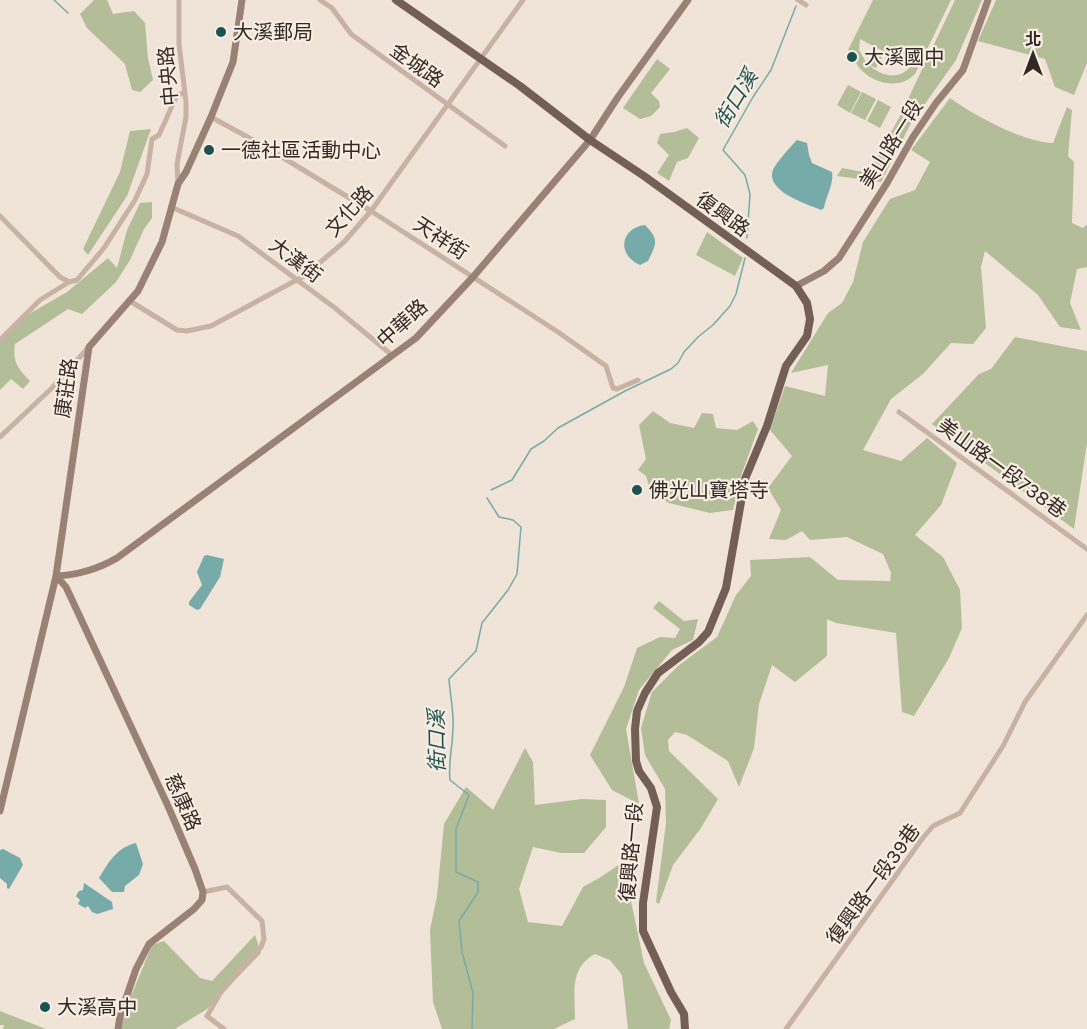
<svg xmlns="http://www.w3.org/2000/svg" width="1087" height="1029" viewBox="0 0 1087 1029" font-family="Karla,'Noto Sans TC',sans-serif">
<rect width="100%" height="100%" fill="#f0e3d7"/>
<path fill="#b3be98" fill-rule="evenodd" d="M94,0H107L113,14L134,11L145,23L148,58L153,80L140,92L132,90L125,64L87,28L80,14Z
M873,0H951L915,74C899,91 870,83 858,66C854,60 855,54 848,50ZM860,39L911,66C899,81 881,76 869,65L876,68L883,55L875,51L867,64L859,50Z
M955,0H982L956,60L910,125L881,182L837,176L842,168L868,173L899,118Z
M996,0H1087V63L1074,95L1055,87L1045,59L978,41Z
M657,59L670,69L651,93L659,101L660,107L651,116L640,119L623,108Z
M848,85L861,92L850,113L837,105Z
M862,92L876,99L865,120L851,113Z
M950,98C975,116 1023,142 1053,143L1067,107L1072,110L1068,156L1074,162L1072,223L1083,228L1087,224V267L1077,269L1070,303L1081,330L1060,327L1038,295L985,251L981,267L986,328L973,344L951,343L923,374L891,399L863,450L901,461L927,438L957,463L941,505L915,535L943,557L960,590L962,628L949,658L914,716L902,712L896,633L836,623L827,619V656L795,682L772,665L759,704L754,748L739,787L728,761L687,735L675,732L668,740L669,751L718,799L701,828L673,865L659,904L656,902L666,823L665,789L645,755L641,728L652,692L678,666L717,637L736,595L751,576L750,560L810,557L838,580L890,581L891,573L883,554L847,537L810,540L802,531L786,540L769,539L781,510L768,488L792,456L770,430L785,386L825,396L828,365L791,373L828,313L842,303L853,282L863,242L890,199L915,190L930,162L911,150Z
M878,100L891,107L880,128L867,121Z
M687,128L699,138L688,158L677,162L669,181L657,173L669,155L657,143L660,134L674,132Z
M151,129L127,196L88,255L83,249L120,172L130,131Z
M152,202V218L144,229L130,260L116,282L82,314L68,309L15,344C12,361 18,369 30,381L23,389L11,379L0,390V341L29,314L67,292L108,258L117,268L127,230L140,203Z
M707,232L743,258L735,276L696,255Z
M1015,337L1087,351V443L1074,529L932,424L979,374L991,369Z
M653,411L670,423L694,428L702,413L713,414L716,428L737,430L753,421L758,429L741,476L733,510L710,513L669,503L651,492L646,476L638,470L646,459L639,425Z
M659,601L684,621L698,619L693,640L672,650L639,690L626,729L639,804L612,790L590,755L624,687L637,648L660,637L675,638L680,629L653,608Z
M525,748L533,762L535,805L582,799L606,800V827L584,853H561L533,847L519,889L528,922L562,926L583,887L599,878L640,851L631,901L644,963L671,1020L669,1029H628L622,975L610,960L595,954C569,968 575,993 575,1019L554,1029H442L433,1002L430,930L437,896L444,824L466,787L493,810Z
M255,935L261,953L207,1009L175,1029H120V1023L152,945L164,941L200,978L212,981Z
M0,1011L46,1029H3L4,1025H0Z"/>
<path fill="#77abaa" d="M797,140L807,143L809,155L812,163L832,172C834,184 826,196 824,208L821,210C806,204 765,191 773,170C775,164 792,145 797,140Z
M645,225C660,240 656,244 648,261L640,265C615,254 622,227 645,225Z
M207,555L224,559L220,577L200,609L197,610L189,605V602L202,585L197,572L204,556Z
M136,843L143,864L139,875L125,886L124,892H112L99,878C109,862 116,848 136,843Z
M3,849L20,858L23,865L9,889L7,888V884L0,878V850Z
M84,883L112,902L113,909L97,914L92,912L88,906L85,908L78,904L80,900L76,896L79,891L83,890Z"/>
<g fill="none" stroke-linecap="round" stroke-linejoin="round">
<path stroke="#77abaa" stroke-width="1.5" d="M54,0L68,13
M747,238L750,194L745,175L723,150L753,97L771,70L796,6
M491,490L512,480L531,449L544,441L558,428L625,391L671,369L678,363L684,352L698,337L713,325L730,306L736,294L745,258
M472,1029L473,993L462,952L459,921L478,892V882L456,872V829L469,795L450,780C448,762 453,745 453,727C454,712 450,695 449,679L476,651L482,623L508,590L517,574L521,527L513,520L499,517L487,498"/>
<path stroke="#c7b2a4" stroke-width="5" d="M320,0L332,8L351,34L505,146
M798,0L806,5
M211,117L262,145L371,211L558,332L606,366L613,388L617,389L638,380
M178,184L177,164L186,117V102L179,44V0
M171,207L238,236L335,308L393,356
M0,216L60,277L69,282
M130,301L177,330L187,331L211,326L304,276L344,242L371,211L523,0
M0,340L40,300L69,282L77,280L104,248L135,200L147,174L152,139L159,135L177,95L185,93
M899,412L1087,549
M0,437L52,388L88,348
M203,892L227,887L262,921L264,939L261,947L221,992L207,1016L224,1029
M786,1029L922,839L933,826L960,813L1003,746L1025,702L1087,615"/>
<path stroke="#9a8176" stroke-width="7" d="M796,286L824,271L839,258L887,183L913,137L936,103L963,70L988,0
M56,576C78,575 98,569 117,558L416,338L473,277L590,140L618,97L688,0
M56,576L66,587L80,617L168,806L195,869L203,892L202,900L194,909L149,944L136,969L120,1016L118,1029
M0,811L56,576L89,347L138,291L162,242L178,184L186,172L211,117L233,62L242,0"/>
<path stroke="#745f57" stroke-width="8" d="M396,0L520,86L590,140L644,176L796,286L807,303L810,319L807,336L786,366L767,426L745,479L726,588L708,632L699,642L658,673L645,693L637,711L635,729L636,761L639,771L651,788L657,807L643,903V931L671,992L684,1014L685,1029"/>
</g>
<g fill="#1d5252" stroke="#f8ede3" stroke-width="2">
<circle cx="221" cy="32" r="6"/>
<circle cx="852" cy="57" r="6"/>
<circle cx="209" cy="150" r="6"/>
<circle cx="637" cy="490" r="6"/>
<circle cx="45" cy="1007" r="6"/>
</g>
<g text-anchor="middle" stroke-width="4.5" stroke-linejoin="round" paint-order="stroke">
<g font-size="20" fill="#322925" stroke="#f8ede3" text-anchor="start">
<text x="233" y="39">大溪郵局</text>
<text x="864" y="64">大溪國中</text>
<text x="221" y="157">一德社區活動中心</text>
<text x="649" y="497">佛光山寶塔寺</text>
<text x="57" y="1014">大溪高中</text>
</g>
<g font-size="20" fill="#322925" stroke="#f8ede3">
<text transform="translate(417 65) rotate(36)" y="7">金城路</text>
<text transform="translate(168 76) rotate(-95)" y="7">中央路</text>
<text transform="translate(891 144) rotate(-58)" y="7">美山路一段</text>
<text transform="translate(349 211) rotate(-48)" y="7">文化路</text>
<text transform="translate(723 214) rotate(36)" y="7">復興路</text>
<text transform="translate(441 238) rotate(33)" y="7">天祥街</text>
<text transform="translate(296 260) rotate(37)" y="7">大漢街</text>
<text transform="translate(402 323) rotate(-42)" y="7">中華路</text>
<text transform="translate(66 388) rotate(-82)" y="7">康莊路</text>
<text transform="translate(1002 468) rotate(36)" y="7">美山路一段738巷</text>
<text transform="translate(183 802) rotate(66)" y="7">慈康路</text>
<text transform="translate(631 852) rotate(-85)" y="7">復興路一段</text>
<text transform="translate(873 884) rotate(-54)" y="7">復興路一段39巷</text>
</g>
<g font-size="21" font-style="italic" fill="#1d5252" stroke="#f8ede3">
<text transform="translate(736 99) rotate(-59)" y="7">街口溪</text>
<text transform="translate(437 741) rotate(-91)" y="7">街口溪</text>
</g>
</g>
<g transform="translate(1033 54)" stroke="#f8ede3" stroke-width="4.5" paint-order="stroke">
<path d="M0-4.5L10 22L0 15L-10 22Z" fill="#322925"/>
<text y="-9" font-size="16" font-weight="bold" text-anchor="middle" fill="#322925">北</text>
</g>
</svg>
